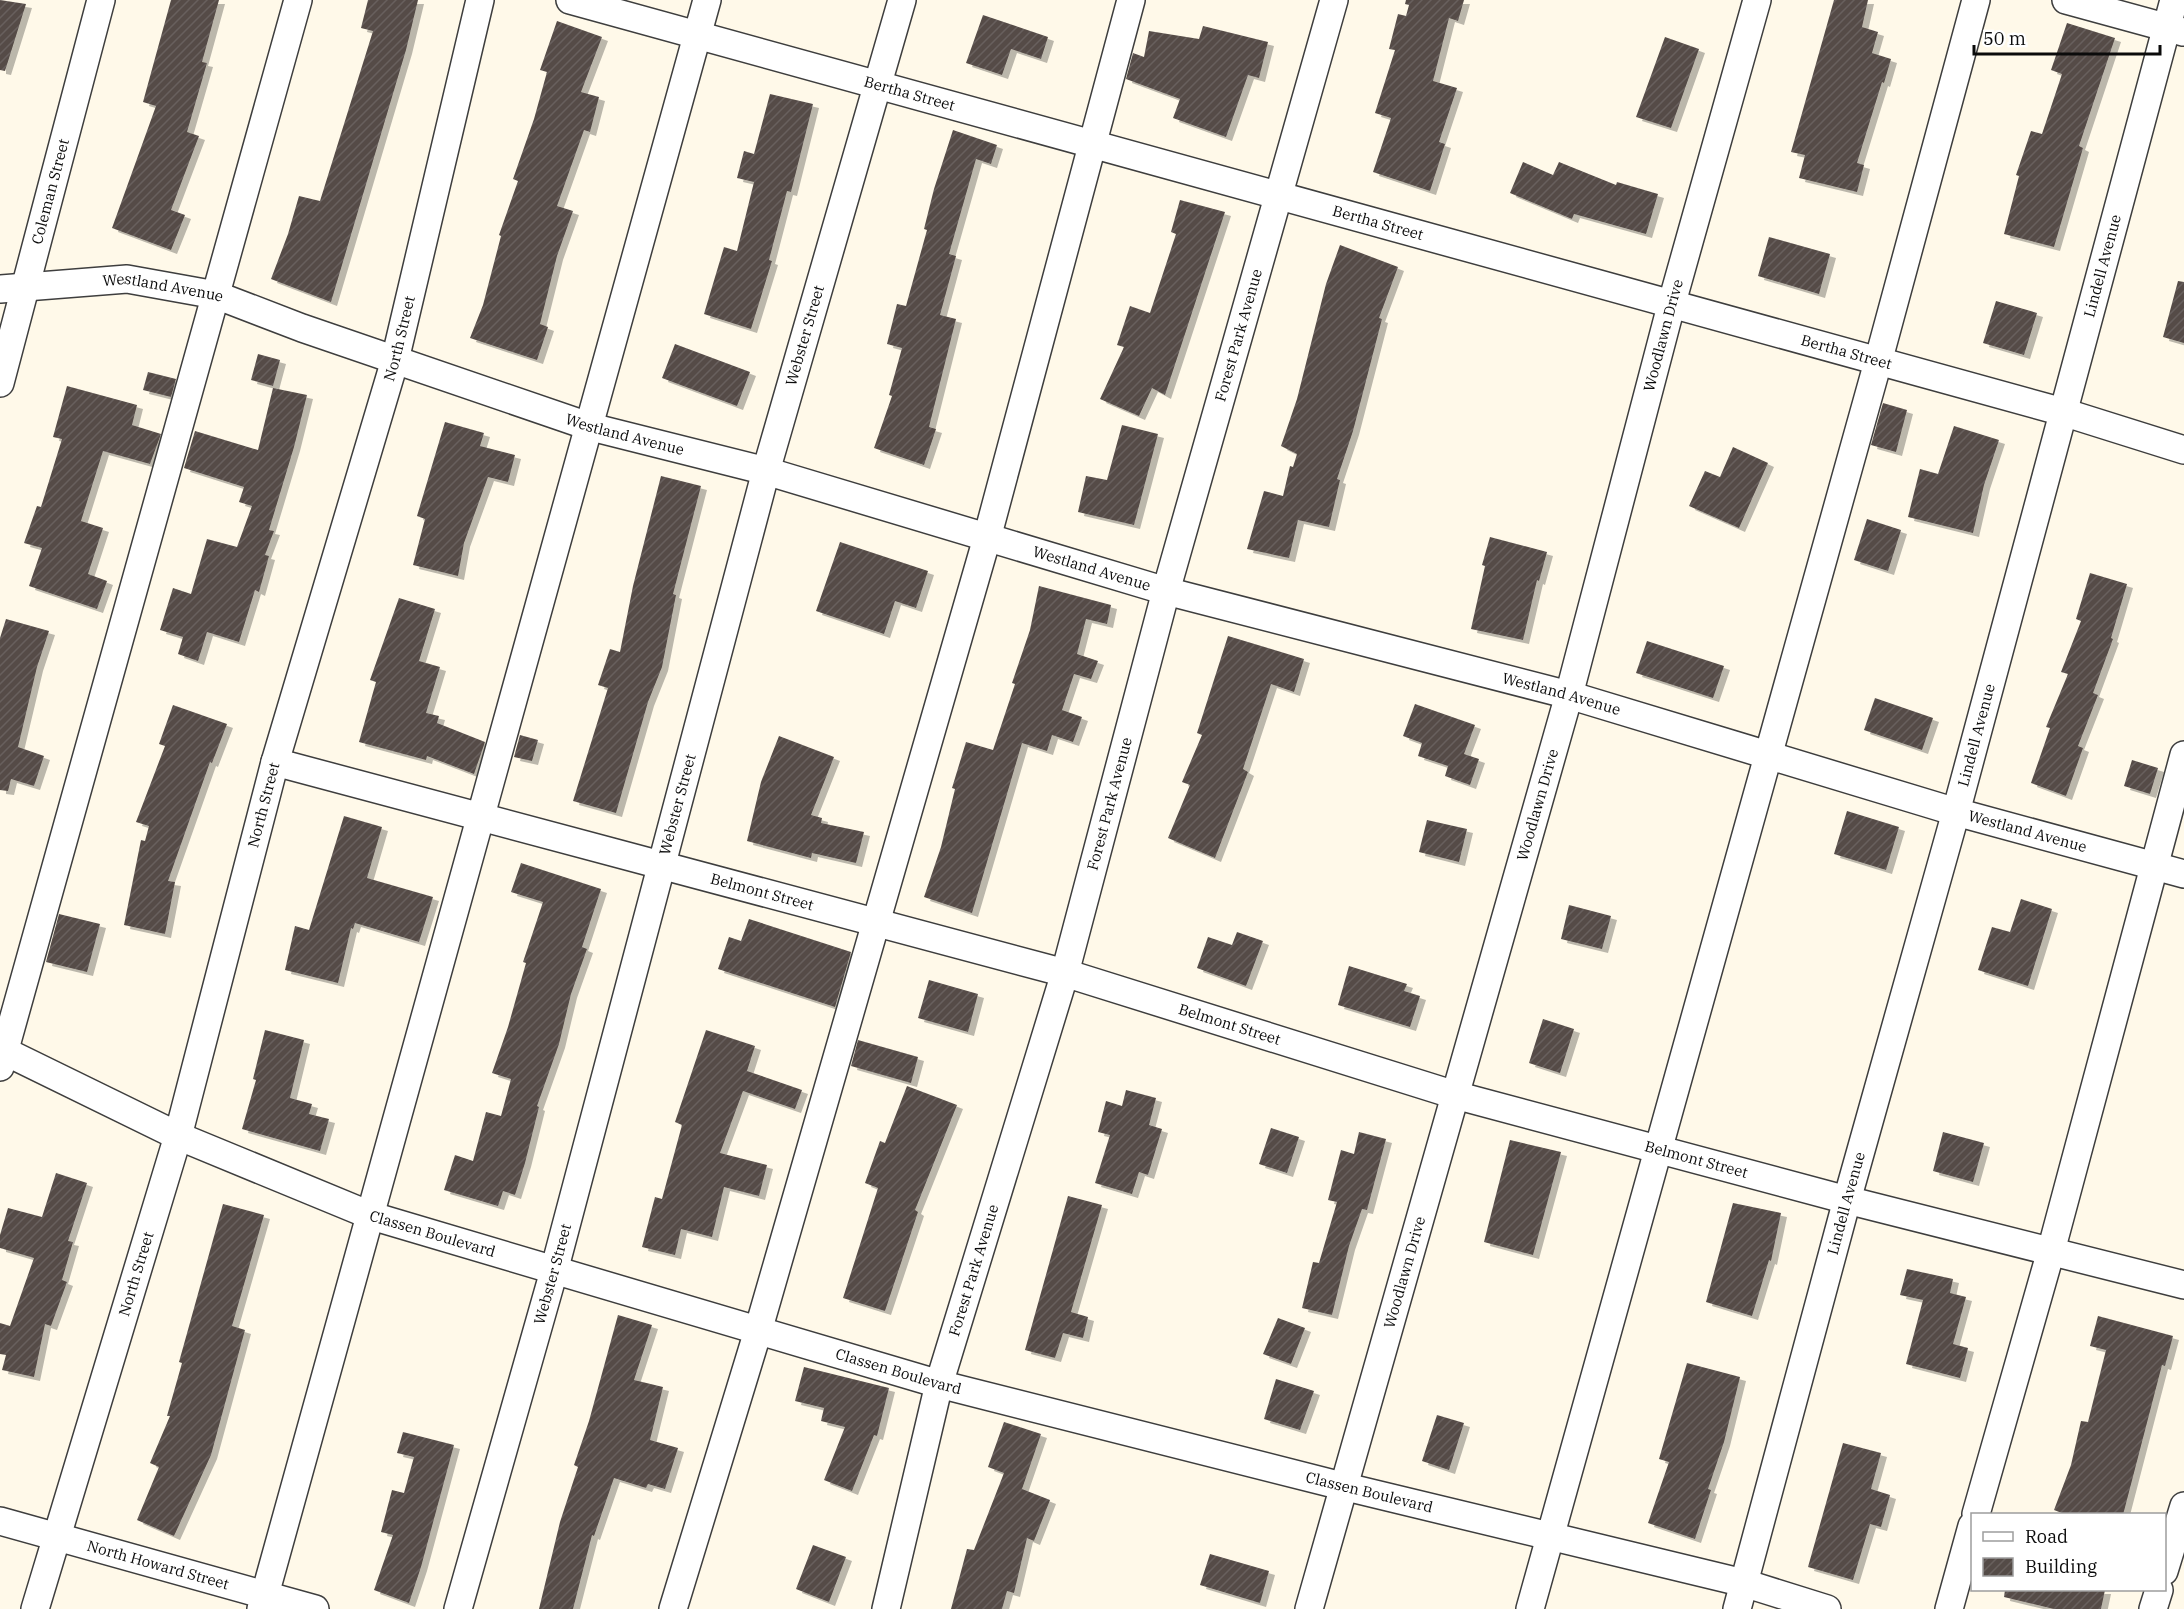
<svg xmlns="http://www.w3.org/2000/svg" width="2184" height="1609" viewBox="0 0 2184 1609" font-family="'IBM Plex Serif',serif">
<defs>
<pattern id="building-hatch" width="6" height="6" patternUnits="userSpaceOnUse" patternTransform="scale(1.5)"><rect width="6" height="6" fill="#544b47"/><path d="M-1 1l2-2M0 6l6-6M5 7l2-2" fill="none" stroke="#68605d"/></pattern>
<filter id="shadow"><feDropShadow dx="6" dy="4" stdDeviation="0" flood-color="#0004"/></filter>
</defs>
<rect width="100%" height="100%" fill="#fff9e9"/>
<path fill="url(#building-hatch)" filter="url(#shadow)" d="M0,0L26,4L5,71L0,70Z
M171,0H219L202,62L207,63L187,132L199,136L171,210L185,215L171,250L112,228L156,106L143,102Z
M368,0H418L406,50L331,302L271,279L288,234L299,196L320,201L373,31L361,28Z
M1406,0H1464L1458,21L1449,18L1433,81L1457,88L1439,142L1445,144L1430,191L1373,172L1391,118L1375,113L1395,50L1389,49L1398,14L1406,16L1409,5L1405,4Z
M1834,0H1868L1862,27L1878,32L1872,53L1891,59L1884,83L1882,82L1857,163L1864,165L1857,192L1799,178L1805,155L1791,152Z
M983,15L1048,37L1041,59L1011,49L1002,75L966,63Z
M557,21L602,37L581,92L599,97L590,132L584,130L557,206L573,211L557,256L540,324L548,327L537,360L470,338L483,305L501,236L499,235L518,181L513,179L534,119L547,72L540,70Z
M2067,23L2115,38L2079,146L2083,148L2054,247L2004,234L2019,176L2016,175L2031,131L2042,134L2062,74L2051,70Z
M1203,26L1268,42L1259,78L1248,75L1226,137L1173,118L1180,99L1126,79L1133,53L1144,57L1149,31L1199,39Z
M1665,37L1699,49L1671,128L1636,117Z
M770,94L813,104L791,192L787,191L769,260L772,261L751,329L704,314L724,247L737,251L754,182L737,178L744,151L754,154Z
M953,130L997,145L991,164L976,159L949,254L956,256L940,315L956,319L929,427L936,429L924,465L874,448L892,396L889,395L902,348L887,344L897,304L906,306L927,230L924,229L934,189Z
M1523,162L1553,175L1559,162L1616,185L1617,182L1658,194L1646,234L1574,214L1572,219L1510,193Z
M1180,200L1225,212L1165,395L1152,388L1139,416L1100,399L1124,347L1117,345L1130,306L1150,313L1176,234L1171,232Z
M1769,237L1830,254L1819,294L1758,276Z
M1340,245L1398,267L1379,318L1382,319L1353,431L1337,479L1340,480L1329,527L1298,520L1289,558L1247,549L1264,491L1283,496L1290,466L1293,467L1297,454L1281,446L1297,399L1326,284Z
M2178,281L2184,282V343L2163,337Z
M1996,301L2037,313L2024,355L1983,343Z
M675,344L750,372L737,406L662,378Z
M258,354L280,360L273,386L251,380Z
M148,372L176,379L171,397L143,390Z
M67,386L137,405L132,425L161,434L150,464L103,451L81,521L103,528L88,574L107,581L97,609L29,586L42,548L24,543L37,506L41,507L62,439L53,437Z
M273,388L307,395L294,447L269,530L274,531L265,555L269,556L259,592L255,590L239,642L207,632L198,661L178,654L183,637L160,630L173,588L191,594L207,539L237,547L252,506L239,502L244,487L184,468L195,431L258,450Z
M1883,403L1907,410L1896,452L1871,445Z
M445,422L484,433L480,446L515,455L508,482L488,477L464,543L458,576L413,565L425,519L417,516Z
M1122,425L1158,434L1134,525L1078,512L1086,476L1107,480Z
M1954,426L1999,440L1984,485L1973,533L1908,517L1920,469L1938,474Z
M1733,447L1768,463L1739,528L1689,506L1705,471L1720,477Z
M661,476L701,486L673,594L676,595L662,667L648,702L616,813L573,801L608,688L598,685L610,649L620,652L633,586Z
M1867,519L1901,530L1888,571L1854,560Z
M1490,537L1547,552L1539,581L1537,580L1523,640L1471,629L1485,566L1482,565Z
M840,542L928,571L916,608L895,601L884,634L816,611Z
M2090,573L2127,584L2111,638L2113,639L2093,693L2098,695L2078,746L2083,748L2066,796L2031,783L2050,728L2046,727L2068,674L2061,672L2081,621L2076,619Z
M1039,586L1111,605L1107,624L1086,619L1077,654L1098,661L1091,679L1074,674L1062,710L1082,717L1073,742L1052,735L1047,751L1022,743L972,913L924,897L941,847L955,789L952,788L966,742L993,750L1015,684L1012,683L1030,630Z
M399,598L435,609L419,661L440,667L426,713L439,716L437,723L485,742L474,774L427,756L426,760L359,742L376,682L370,680Z
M6,619L49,631L37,667L18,747L44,756L34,786L11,779L8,791L0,790V638Z
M1228,636L1304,659L1294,692L1271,684L1243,769L1248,772L1215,858L1168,838L1190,785L1182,782L1202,735L1197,733Z
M1647,641L1724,666L1713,698L1636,673Z
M1875,698L1933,718L1922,750L1864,730Z
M1415,704L1475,725L1464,754L1479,759L1470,785L1445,776L1448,766L1418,756L1422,743L1403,736Z
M173,705L227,724L212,763L210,762L168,881L175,882L165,934L124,925L141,840L145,841L149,826L136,822L165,746L159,744Z
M520,735L538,740L532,761L514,757Z
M779,736L834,757L811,815L822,818L821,823L864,832L856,863L812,853L811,858L747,841L761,782Z
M2132,760L2158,768L2150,794L2124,786Z
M1847,811L1899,827L1886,870L1834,854Z
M344,816L382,827L367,878L433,897L419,942L355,923L353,929L351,928L338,983L285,970L295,926L309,930Z
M1427,820L1467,829L1459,862L1419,852Z
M521,863L601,889L582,947L587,949L571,994L559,1044L537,1106L539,1107L525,1163L515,1195L503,1191L498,1206L444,1190L455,1155L473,1161L486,1112L501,1116L511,1079L492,1073L508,1027L526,963L523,962L543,902L511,892Z
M2021,899L2052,909L2028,986L1978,970L1992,927L2010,932Z
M1569,905L1611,916L1602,949L1561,939Z
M59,914L100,924L87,972L46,962Z
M749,919L851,952L835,1007L718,969L729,937L741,941Z
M1237,932L1263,941L1246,986L1197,968L1208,937L1232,945Z
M1349,966L1407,984L1404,991L1420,996L1410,1027L1338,1005Z
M929,980L978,994L968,1032L918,1018Z
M1543,1019L1574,1029L1560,1073L1529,1063Z
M265,1030L304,1040L290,1098L312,1104L309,1114L329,1119L320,1151L242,1129L256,1080L253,1079Z
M706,1030L755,1046L747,1071L802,1090L795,1109L743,1091L720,1153L767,1165L759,1196L724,1187L712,1237L681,1229L675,1255L642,1247L655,1197L662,1199L682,1125L675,1122Z
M858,1040L918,1057L911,1083L851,1066Z
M907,1086L957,1105L915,1210L918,1212L885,1311L843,1298L878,1188L865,1183L880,1141L885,1143Z
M1126,1090L1156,1098L1149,1125L1162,1129L1148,1175L1139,1172L1132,1194L1095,1183L1110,1135L1098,1132L1106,1101L1122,1106Z
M1271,1128L1299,1137L1287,1173L1259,1164Z
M1359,1132L1386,1139L1367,1210L1362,1209L1349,1246L1332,1315L1302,1308L1313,1262L1319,1263L1337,1202L1328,1200L1341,1150L1354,1154Z
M1943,1132L1984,1143L1973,1182L1933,1171Z
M1510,1140L1561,1152L1533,1255L1484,1242Z
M56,1173L87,1183L68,1241L73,1242L62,1280L67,1282L51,1326L45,1324L34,1377L2,1370L6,1355L0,1354V1323L10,1326L34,1258L0,1248V1235L8,1208L42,1217Z
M1068,1196L1102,1205L1071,1312L1088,1317L1083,1338L1063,1333L1055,1358L1025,1350Z
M1733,1203L1781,1213L1771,1261L1769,1260L1752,1316L1706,1302Z
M223,1204L264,1215L232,1326L245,1330L211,1455L174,1536L137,1520L159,1467L150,1463L170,1416H167L182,1363L179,1362Z
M1907,1269L1953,1279L1950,1293L1966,1297L1953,1344L1968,1348L1960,1378L1906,1364L1923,1300L1900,1295Z
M618,1315L652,1325L634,1380L663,1387L650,1440L678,1448L665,1489L648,1484L646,1488L614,1478L594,1536L592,1535L573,1609H539L560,1522L578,1467L574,1465L589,1421Z
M2098,1316L2173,1336L2165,1366L2162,1365L2123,1515H2067L2054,1510L2071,1465L2081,1421L2088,1422L2106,1350L2090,1346Z
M1278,1318L1305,1328L1291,1364L1263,1354Z
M1687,1363L1740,1377L1724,1442L1708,1489L1711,1490L1695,1539L1648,1523L1669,1462L1659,1459Z
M804,1367L889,1388L877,1436L874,1435L852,1491L824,1480L845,1427L821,1421L824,1408L795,1401Z
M1276,1379L1314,1391L1300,1430L1264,1419Z
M1437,1415L1464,1423L1449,1470L1422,1461Z
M1004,1422L1041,1434L1022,1489L1050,1500L1034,1541L1027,1538L1014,1593L1007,1591L1002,1609H951L967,1549L974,1550L1004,1473L988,1467Z
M403,1432L454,1445L421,1567L409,1603L374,1590L393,1535L381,1532L392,1490L404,1493L414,1457L397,1453Z
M1843,1443L1881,1453L1871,1489L1890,1495L1881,1527L1870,1524L1853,1580L1808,1567Z
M813,1545L846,1557L829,1602L796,1589Z
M1210,1554L1269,1571L1260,1603L1200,1585Z
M2005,1590H2105L2101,1609H2054L2004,1597Z"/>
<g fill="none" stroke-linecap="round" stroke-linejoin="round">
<defs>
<g id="minor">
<path id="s1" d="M570,0L2063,412L2184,450"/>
<path d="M2066,0L2183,32"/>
<path id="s2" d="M0,289L127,279L216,295L302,328L591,427L766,471L1166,591L1569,695L1956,812L2184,874"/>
<path id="s3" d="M0,383L101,0"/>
<path id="s4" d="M275,762L1065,973L1455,1095L1847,1200L2184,1285"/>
<path id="s5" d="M0,1049L178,1136L372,1216L939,1384L1342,1486L1744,1583L1827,1609"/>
<path d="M0,1067L298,0"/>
<path d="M1976,1514L2051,1251L2184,755"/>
<path id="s6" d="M0,1521L315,1609"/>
<path d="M2164,1571L2184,1506"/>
<path id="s7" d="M35,1609L178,1136L275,762L395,360L480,0"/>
<path d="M261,1609L707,0"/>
<path id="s8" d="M458,1609L554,1271L766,471L902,0"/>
<path d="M673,1609L758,1331L987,538L1131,0"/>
<path id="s9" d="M886,1609L939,1384L1065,973L1166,591L1334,0"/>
<path id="s10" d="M1309,1609L1569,695L1671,306L1757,0"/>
<path d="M1530,1609L1878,362L1976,0"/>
<path id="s11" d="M1737,1609L1847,1200L1956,812L2174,0"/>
<path d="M1949,1609L1972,1526"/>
<path d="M2153,1609L2159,1590"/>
</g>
</defs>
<use href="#minor" stroke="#3e3e3e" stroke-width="30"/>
<use href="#minor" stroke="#fff" stroke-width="27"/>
</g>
<g text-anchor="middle" stroke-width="6" stroke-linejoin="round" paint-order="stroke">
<g font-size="15" fill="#0b0b0b" stroke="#fff">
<text dy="5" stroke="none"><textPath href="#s1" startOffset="352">Bertha Street</textPath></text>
<text dy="5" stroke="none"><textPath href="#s3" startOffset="198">Coleman Street</textPath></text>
<text dy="5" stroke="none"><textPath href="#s1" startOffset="838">Bertha Street</textPath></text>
<text dy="5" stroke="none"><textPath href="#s11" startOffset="1392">Lindell Avenue</textPath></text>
<text dy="5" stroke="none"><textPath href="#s2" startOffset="164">Westland Avenue</textPath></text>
<text dy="5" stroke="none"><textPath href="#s8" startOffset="1320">Webster Street</textPath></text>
<text dy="5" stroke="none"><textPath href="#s9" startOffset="1322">Forest Park Avenue</textPath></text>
<text dy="5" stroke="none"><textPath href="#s10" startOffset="1322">Woodlawn Drive</textPath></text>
<text dy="5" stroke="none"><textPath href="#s7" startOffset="1322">North Street</textPath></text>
<text dy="5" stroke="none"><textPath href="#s1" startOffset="1324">Bertha Street</textPath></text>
<text dy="5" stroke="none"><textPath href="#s2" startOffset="650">Westland Avenue</textPath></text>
<text dy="5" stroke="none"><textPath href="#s2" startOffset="1136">Westland Avenue</textPath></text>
<text dy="5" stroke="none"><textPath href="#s2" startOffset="1622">Westland Avenue</textPath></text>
<text dy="5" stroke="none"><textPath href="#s11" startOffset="906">Lindell Avenue</textPath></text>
<text dy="5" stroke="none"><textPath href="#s8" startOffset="834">Webster Street</textPath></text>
<text dy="5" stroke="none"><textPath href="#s9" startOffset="836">Forest Park Avenue</textPath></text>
<text dy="5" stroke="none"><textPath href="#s7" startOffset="836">North Street</textPath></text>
<text dy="5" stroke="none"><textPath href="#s10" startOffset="836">Woodlawn Drive</textPath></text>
<text dy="5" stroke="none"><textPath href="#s2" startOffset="2108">Westland Avenue</textPath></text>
<text dy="5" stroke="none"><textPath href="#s4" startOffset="504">Belmont Street</textPath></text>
<text dy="5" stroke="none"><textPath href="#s4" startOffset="990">Belmont Street</textPath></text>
<text dy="5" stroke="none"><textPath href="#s4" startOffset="1476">Belmont Street</textPath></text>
<text dy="5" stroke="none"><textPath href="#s11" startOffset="420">Lindell Avenue</textPath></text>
<text dy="5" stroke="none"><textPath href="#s5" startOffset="471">Classen Boulevard</textPath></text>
<text dy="5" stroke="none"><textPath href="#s9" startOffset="350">Forest Park Avenue</textPath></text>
<text dy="5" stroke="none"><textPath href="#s10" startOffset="350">Woodlawn Drive</textPath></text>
<text dy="5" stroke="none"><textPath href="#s8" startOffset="348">Webster Street</textPath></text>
<text dy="5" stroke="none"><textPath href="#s7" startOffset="350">North Street</textPath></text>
<text dy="5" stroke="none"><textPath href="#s5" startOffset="957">Classen Boulevard</textPath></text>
<text dy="5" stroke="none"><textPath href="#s5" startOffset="1443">Classen Boulevard</textPath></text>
<text dy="5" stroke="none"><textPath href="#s6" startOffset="164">North Howard Street</textPath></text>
</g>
</g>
<rect x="1971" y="1513" width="195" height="78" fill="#ffffff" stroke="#9d9d9d" stroke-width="1.5"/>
<rect x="1983" y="1532" width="30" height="9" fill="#ffffff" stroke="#9d9d9d" stroke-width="1.5"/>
<text x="2025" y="1543" font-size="18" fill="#0b0b0b">Road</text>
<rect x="1983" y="1558" width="30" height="18" fill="url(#building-hatch)" stroke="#9d9d9d" stroke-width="1.5"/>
<text x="2025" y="1573" font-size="18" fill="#0b0b0b">Building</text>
<path d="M1974 45v9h186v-9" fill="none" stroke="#0b0b0b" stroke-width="3"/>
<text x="1983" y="45" font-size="18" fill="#0b0b0b" stroke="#ffffff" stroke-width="4.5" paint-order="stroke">50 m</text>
</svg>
